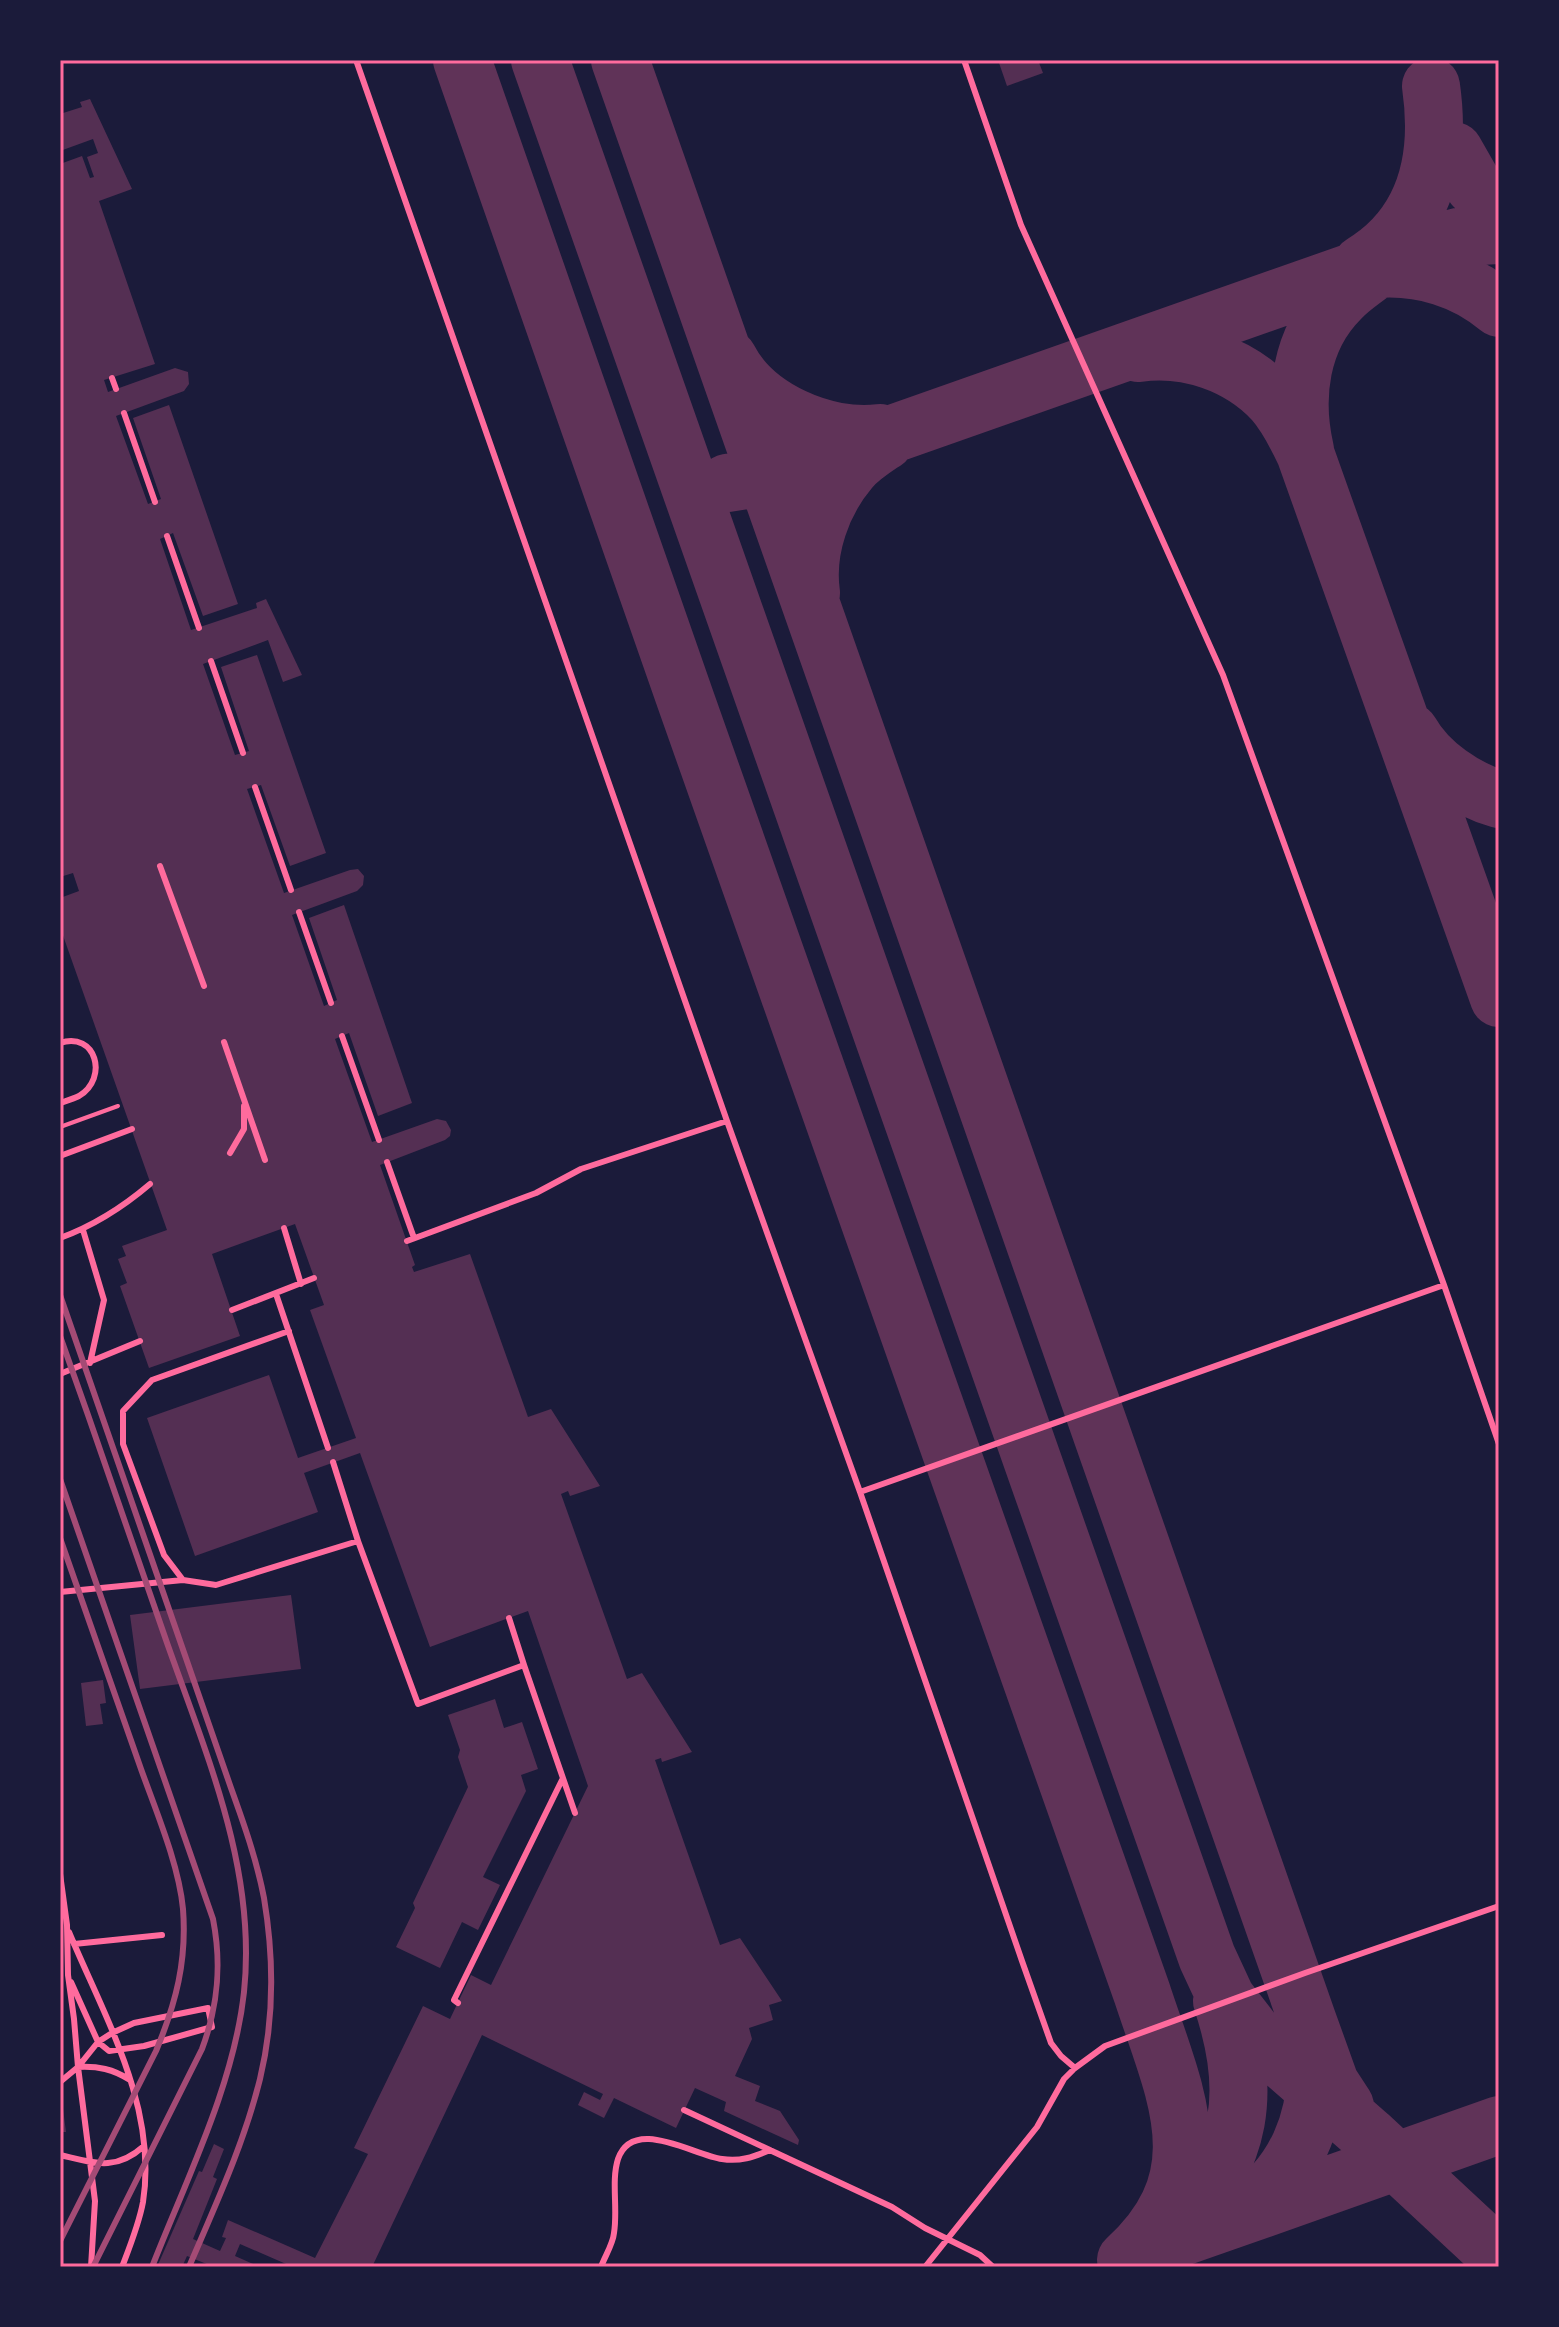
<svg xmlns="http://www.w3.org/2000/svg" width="1559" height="2327" viewBox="0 0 1559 2327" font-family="Signika,sans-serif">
<rect width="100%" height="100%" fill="#1b1b3a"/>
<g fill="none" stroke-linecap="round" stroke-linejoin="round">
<path stroke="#603358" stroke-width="58" d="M462,60L686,701L1142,1993C1175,2094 1219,2175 1126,2260
M540,60L1207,1957L1226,1998L1257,2038L1369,2136L1499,2257
M620,60L1307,2019L1330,2083L1345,2106
M1454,151L1474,186L1499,210
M1362,264C1427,225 1441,156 1431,86
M1377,269C1421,266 1465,279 1499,308
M1138,353C1187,346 1239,364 1273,400C1287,416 1296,434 1305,453L1499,998
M728,358C754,409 825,440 880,433
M1305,450C1293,397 1300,339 1340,299C1350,288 1363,280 1374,271
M727,483L766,477L847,450L1432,244L1458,237L1499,235
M811,593C805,549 822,502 850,469C860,457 873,449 885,441
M1410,732C1428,764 1465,789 1499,799
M1241,2212C1295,2178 1320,2118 1315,2056
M1176,2227C1244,2158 1252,2091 1222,2001
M1128,2259L1151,2248L1228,2221L1499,2125"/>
</g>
<path fill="#542f53" d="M998,60H1038L1043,73L1007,86Z
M90,99L132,189L99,201L155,364L104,380L108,392L175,368L188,372L189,384L184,391L116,416L148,504L161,499L133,418L169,405L238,604L203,616L173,533L160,539L191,630L257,608L256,603L266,599L302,675L283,682L268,640L203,664L235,755L249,751L221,667L257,655L326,853L290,866L261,785L247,789L284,893L350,870L358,869L364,876L363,885L357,891L292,915L324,1006L337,1000L309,918L344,905L412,1103L378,1116L349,1033L335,1039L372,1142L437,1119L446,1121L451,1130L450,1136L445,1140L380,1165L415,1265L412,1267L414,1272L470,1254L528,1417L551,1409L600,1486L570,1496L568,1491L561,1494L627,1679L642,1673L692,1752L662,1762L661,1758L655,1760L720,1945L740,1938L782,2001L769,2005L773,2020L749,2028L752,2039L735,2076L760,2086L755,2101L780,2111L799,2140L798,2145L724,2111L726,2102L695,2088L676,2128L614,2098L604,2118L578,2105L584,2092L600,2100L603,2094L482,2035L372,2267H293L240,2244L235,2256L260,2267H214L187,2256L182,2267H157L199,2171L202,2172L214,2144L224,2149L213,2177L217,2179L193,2239L220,2251L226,2238L222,2237L228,2220L315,2258L368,2154L354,2148L423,2006L450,2019L471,1975L491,1985L588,1786L528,1611L430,1647L360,1453L304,1473L318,1512L195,1556L147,1418L269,1375L298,1458L356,1438L310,1310L324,1305L295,1224L212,1254L240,1336L149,1368L120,1286L127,1283L118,1259L126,1256L122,1246L167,1230L60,927V898L79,891L73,873L60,877V164L82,156L90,178L94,177L87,157L98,153L93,139L60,151V114L82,107L80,102Z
M291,1595L301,1669L140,1689L130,1615Z
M103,1680L106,1703L100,1704L103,1724L86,1726L81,1683Z
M495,1699L504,1728L522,1722L538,1769L521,1775L526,1791L483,1877L500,1885L478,1930L462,1922L440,1968L396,1947L415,1908L413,1903L468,1787L458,1757L460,1750L448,1715Z
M63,2109L66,2132H60V2110Z"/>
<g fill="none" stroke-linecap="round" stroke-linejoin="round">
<path stroke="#ff6b9d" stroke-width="4" d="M60,1127L118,1106"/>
<path stroke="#ff6b9d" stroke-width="6" d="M356,60L727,1121L860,1492L1022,1961L1051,2043L1061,2056L1075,2068
M964,60L1021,225L1223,675L1444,1285L1499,1444
M112,378L116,389
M124,413L155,502
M167,536L199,628
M211,661L243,753
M255,787L291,890
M160,866L204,986
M299,912L331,1003
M342,1036L379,1140
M224,1042L265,1160
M60,1043C96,1031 109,1078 79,1096C73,1099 66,1101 60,1103
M230,1153L244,1129V1106
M60,1156L132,1129
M387,1162L414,1238
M284,1228L301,1284
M83,1230L104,1300L90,1363
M60,1238C93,1226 123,1207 150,1184
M407,1241L536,1193L581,1169L727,1121
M276,1294L328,1448
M232,1310L314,1278
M289,1331L152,1380L123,1411V1444L164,1555L183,1580L216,1585L358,1541
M60,1374L140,1341
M333,1462L358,1541L418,1704L524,1665L509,1618
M860,1492L1444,1285
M60,1592L183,1580
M524,1665L575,1813
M60,1874L67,1925L68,1975L74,2019L78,2067L95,2201L91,2267
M69,1932C104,2016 158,2107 143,2202C139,2224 130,2246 122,2267
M74,1944L162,1935
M458,2003L454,2000L562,1780
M78,2067C98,2066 113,2069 130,2080
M60,2082L78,2067L98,2042L112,2033L134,2023L208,2008L212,2027L144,2046L109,2051L98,2042L71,1982
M684,2110L892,2207L925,2228L980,2255L993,2267
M60,2155C94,2163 115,2172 144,2146
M601,2267C605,2256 613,2244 614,2233C618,2209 611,2181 618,2159C633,2116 693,2155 722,2159C740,2162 753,2157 770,2150
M925,2267L1037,2127L1064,2079L1075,2068L1105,2046L1305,1973L1499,1906"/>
<path stroke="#a44b75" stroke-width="6" d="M60,1295L231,1788C244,1824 257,1861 264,1898C274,1958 274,2021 260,2079C244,2144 215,2206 189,2267
M60,1336C96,1437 131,1538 166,1640C206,1754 257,1869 244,1992C234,2085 186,2180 152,2267
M60,1479L213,1919C222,1965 218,2006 202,2049L93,2267
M60,1538C87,1615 114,1692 141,1769C156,1811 179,1865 183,1909C187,1961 176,2003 156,2051L60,2241"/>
</g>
<rect width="1559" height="2327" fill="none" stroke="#1b1b3a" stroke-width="124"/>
<rect x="62" y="62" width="1435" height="2203" fill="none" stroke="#ff6b9d" stroke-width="3"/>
</svg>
